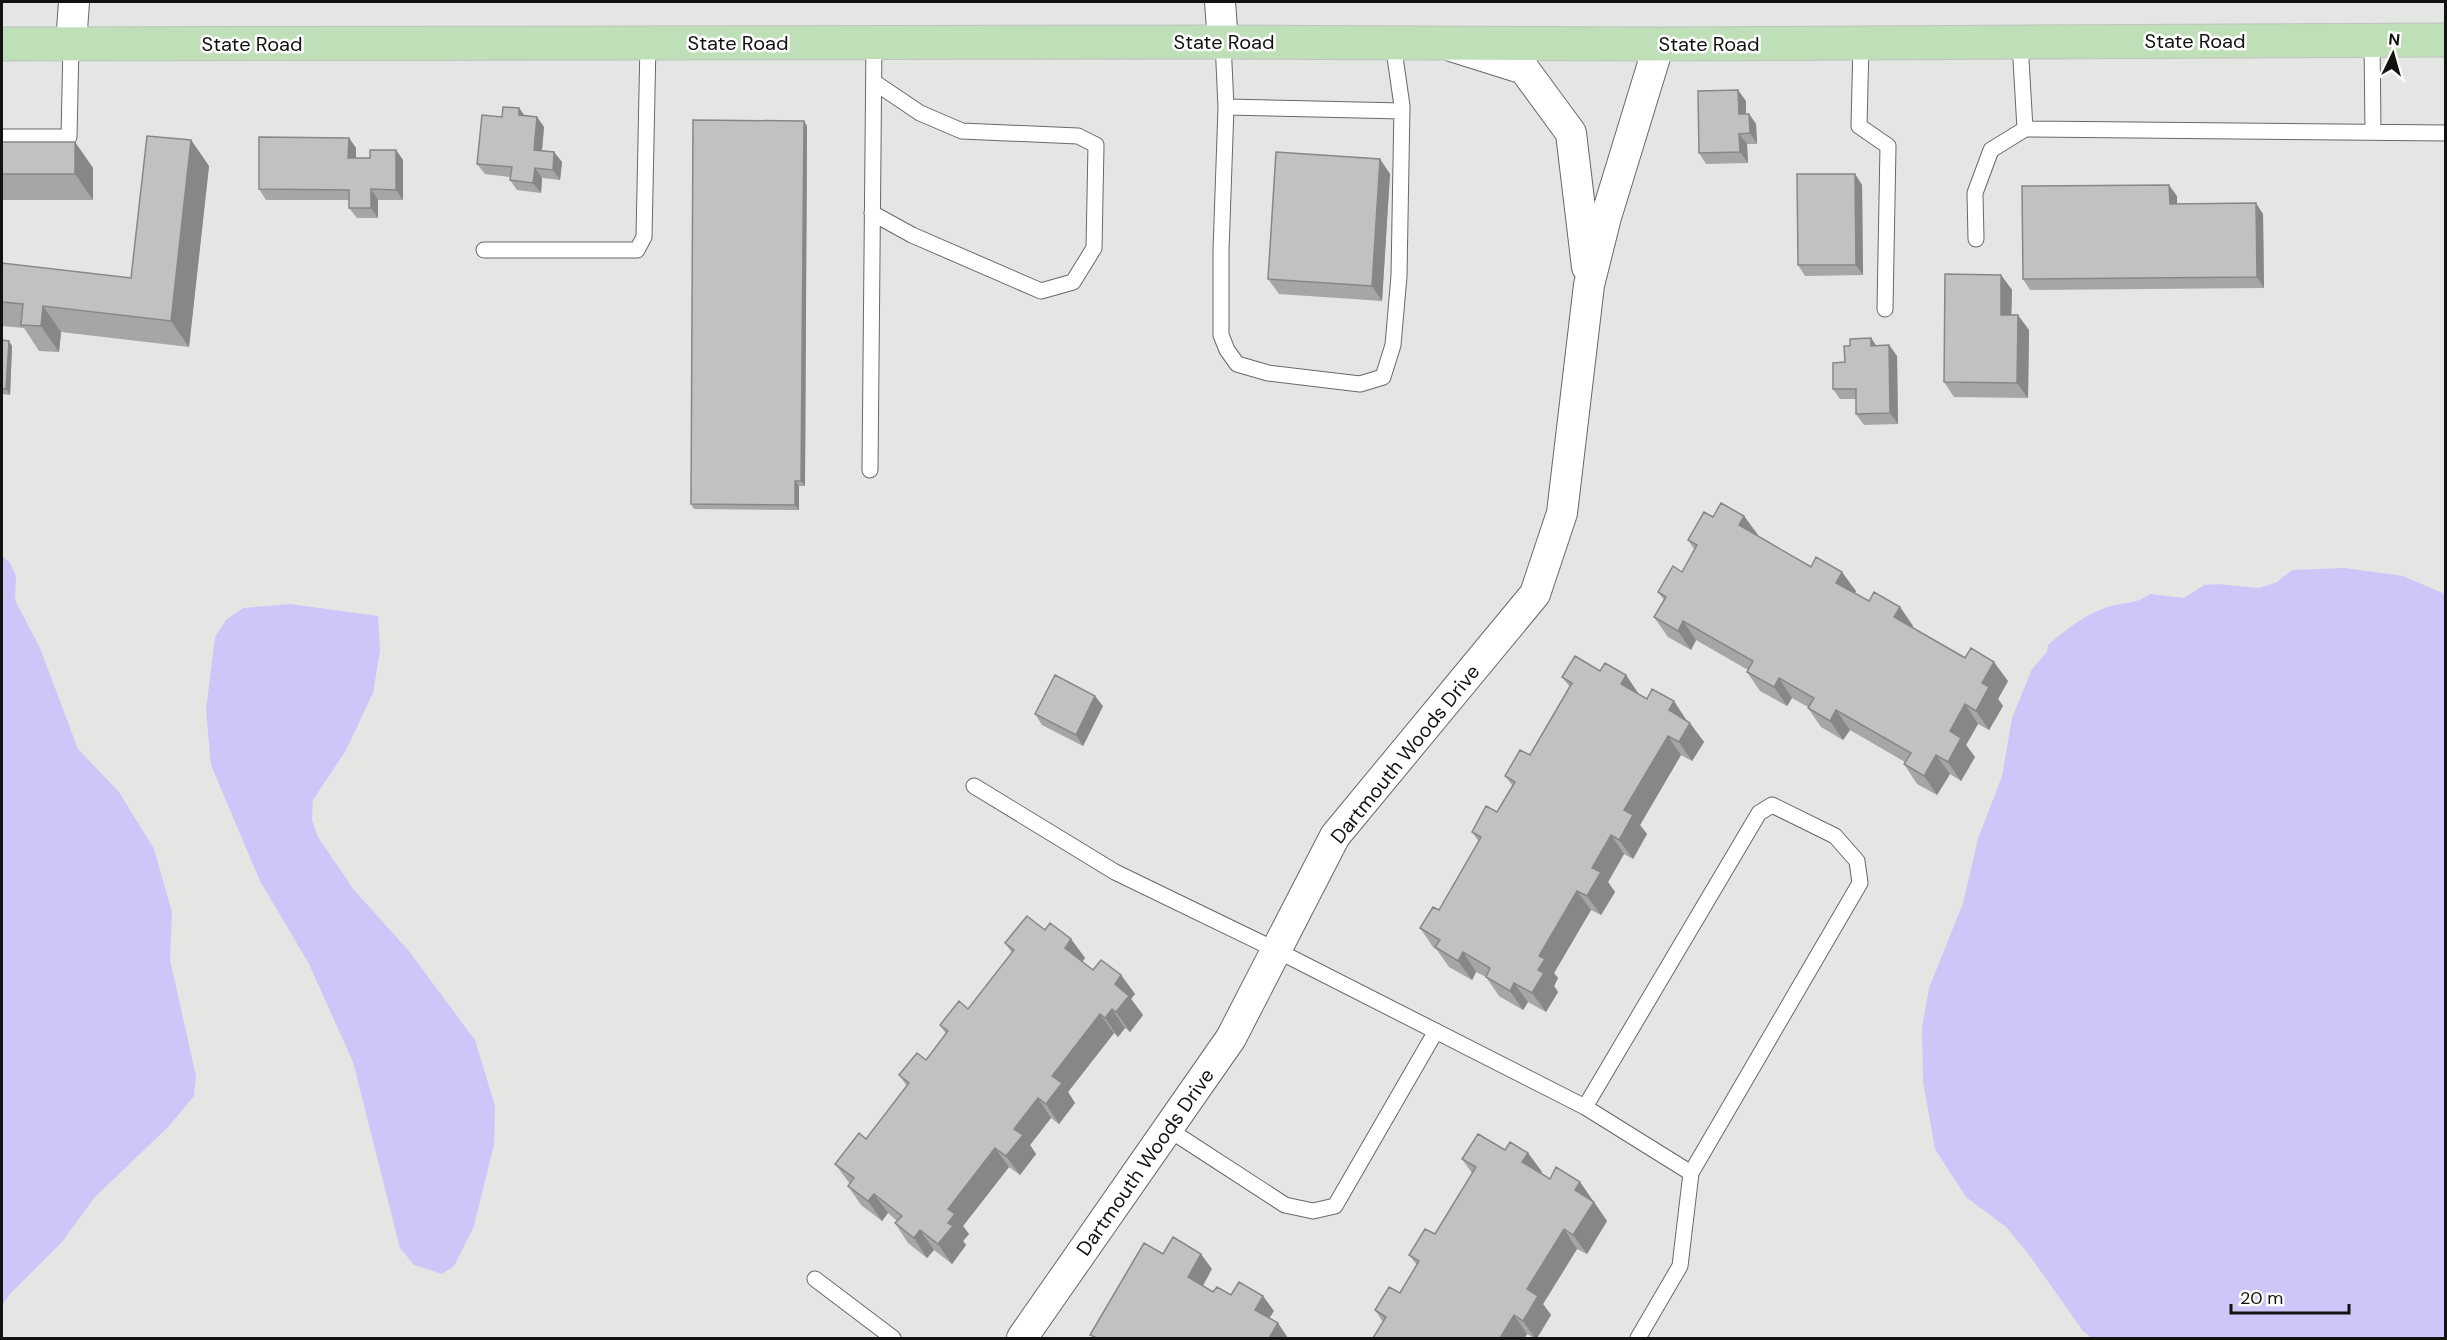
<svg xmlns="http://www.w3.org/2000/svg" width="2447" height="1340" viewBox="0 0 2447 1340" font-family="'DM Sans',sans-serif">
<rect width="100%" height="100%" fill="#e3e6e2"/>
<path fill="#cec6f9" d="M2,556L10,563L16,576L15,600L40,648L78,749L119,792L154,849L172,912L170,960L196,1076L194,1096L168,1127L95,1197L61,1243L9,1295L2,1306Z
M2344,568L2403,576L2445,594V1338H2092L2083,1331L2027,1252L2006,1227L1966,1197L1935,1149L1923,1081L1922,1028L1929,988L1963,903L1978,839L2002,776L2012,718L2032,669L2047,652L2048,645C2065,630 2083,616 2105,608C2120,602 2136,605 2150,594L2184,598L2204,585L2218,584L2259,588L2277,582L2292,570Z
M290,604L378,616L380,651L373,693L345,752L313,800L312,820L318,837L354,890L408,950L475,1040L495,1106L494,1144L474,1226L454,1266L442,1274L414,1265L400,1248L353,1062L309,964L260,881L211,765L206,710L215,637L226,620L243,608Z"/>
<g fill="none" stroke-linecap="round" stroke-linejoin="round">
<defs>
<path id="lane" d="M2372,40L2373,132
M1223,42L1226,107L1221,251V335L1227,350L1237,364L1268,373L1360,384L1383,377L1393,345L1399,276L1402,106L1393,43
M2020,42L2025,129L2446,133
M1861,44L1859,126L1888,146L1885,309
M1226,107L1402,111
M2,137H69L71,44
M872,213L912,235L1041,291L1073,282L1094,248L1096,145L1078,136L962,131L920,113L874,82
M1976,239L1975,193L1991,150L2025,129
M484,250H637L644,237L648,43
M870,470L874,43
M974,786L1115,872L1276,950L1585,1107L1759,813L1772,805L1835,836L1857,861L1860,883L1691,1173L1680,1266L1638,1338
M1585,1107L1691,1173
M1168,1129L1285,1205L1313,1211L1335,1206L1436,1031
M815,1279L893,1338"/>
<path id="street" d="M1220,2L1223,42
M71,44L74,2
M1454,47L1524,69L1571,133L1587,267
M1022,1338L1231,1038L1335,836L1535,594L1562,513L1589,285L1606,217L1659,44"/>
<path id="primary" d="M2,44L1223,42L1659,44L2446,40"/>
</defs>
<use href="#lane" stroke="#676a66" stroke-width="17"/>
<use href="#street" stroke="#676a66" stroke-width="32"/>
<use href="#primary" stroke="#c1c2c1" stroke-width="35"/>
<use href="#lane" stroke="#fff" stroke-width="15"/>
<use href="#street" stroke="#fff" stroke-width="30"/>
<use href="#primary" stroke="#bedfb7" stroke-width="33"/>
</g>
<path fill="#a4a7a4" d="M1746,101V114H1749L1756,124L1757,144H1747L1748,163L1706,164L1699,153Z
M519,108L525,116L537,117L544,127L542,151L554,152L562,162L560,180L542,178L541,193L517,190L510,180V177L485,174L477,164L502,117Z
M807,126L805,486H799V510L694,509L691,504Z
M349,138L356,148V158H370L396,150L403,160V200H378V218H357L349,208V200H266L259,189Z
M191,140L209,166L189,347L61,332L59,352L39,351L24,328L2,326V263L131,278Z
M2,142H75L93,168V200H2Z
M1380,159L1390,174L1382,301L1279,294L1268,279Z
M1855,174L1862,185L1863,275L1805,276L1798,265Z
M2177,196V204L2263,214L2264,288L2030,290L2023,279Z
M2001,275L2012,290L2011,315L2029,330L2028,398L1954,397L1944,382Z
M1871,338L1876,346L1889,345L1897,356L1898,424L1864,425L1856,414V399H1840L1833,389L1845,362L1850,346Z
M2,340L12,346L10,395L2,394Z
M1744,516L1758,535L1757,536L1856,591L1855,593L1869,601L1900,607L1913,626L1912,627L2008,681L1998,699L2003,706L1989,730L1978,724L1966,745L1975,757L1961,781L1950,774L1937,795L1917,784L1904,764L1905,762L1850,730L1843,740L1821,727L1808,708V707L1792,698L1787,706L1760,691L1747,672L1748,670L1696,640L1691,650L1668,637L1654,617L1664,600L1658,592L1682,572L1694,549L1688,540L1713,517Z
M1600,671L1626,675L1639,694L1687,721L1704,742L1692,761L1681,755L1640,825L1647,834L1633,859L1624,854L1608,882L1615,892L1601,915L1591,910L1554,973L1558,978L1554,986L1558,992L1546,1012L1528,1002L1523,1010L1499,996L1486,977L1476,972L1472,980L1449,967L1437,950L1433,947L1420,928L1439,910L1479,842L1472,832L1497,812L1513,786L1505,776L1530,755L1570,687L1562,677Z
M1103,706L1083,746L1042,725L1035,714Z
M1045,930L1071,939L1085,958L1082,962L1093,970L1121,975L1135,994L1131,999L1143,1015L1130,1032L1125,1028L1118,1037L1114,1033L1068,1092L1075,1103L1059,1124L1051,1118L1030,1145L1036,1154L1020,1175L1009,1167L963,1226L969,1234L963,1241L966,1245L952,1264L934,1250L927,1258L908,1243L895,1223L897,1221L888,1213L882,1221L861,1205L848,1186L850,1184L835,1164L866,1139L907,1086L899,1075L926,1060L946,1034L940,1025L968,1009L1012,953L1005,943Z
M1505,1150L1528,1153L1542,1172L1541,1173L1550,1179L1580,1182L1607,1221L1587,1254L1577,1249L1543,1304L1551,1315L1537,1338H1534L1527,1334L1383,1322L1375,1310L1400,1293L1417,1265L1409,1255L1435,1234L1472,1173L1462,1159Z"/>
<path fill="#868886" d="M1738,90L1746,101V124L1739,114Z
M519,108L526,118L519,115Z
M1749,114L1756,124L1757,144L1750,133Z
M537,117L544,127L541,161L534,150Z
M804,121L807,126L805,486L801,481Z
M1739,134L1747,144L1748,163L1740,152Z
M349,138L356,148V168L348,158Z
M191,140L209,166L189,347L171,321Z
M75,142L93,168V200L75,174Z
M396,150L403,160V200L396,190Z
M554,152L562,162L560,180L553,170Z
M1380,159L1390,174L1382,301L1372,286Z
M535,168L542,178L541,193L533,183Z
M1855,174L1862,185L1863,275L1856,265Z
M2169,185L2177,196V214L2170,204Z
M371,189L378,200V218L371,208Z
M2256,203L2263,214L2264,288L2257,277Z
M2001,275L2012,290L2011,330L2001,315Z
M43,306L61,332L59,352L41,326Z
M2018,315L2029,330L2028,398L2017,383Z
M1871,338L1878,348L1871,346Z
M9,341L12,346L10,395L6,389Z
M1889,345L1897,356L1898,424L1890,413Z
M795,481L799,486V510L795,505Z
M1744,516L1758,535L1752,545L1739,525Z
M1842,572L1856,591L1850,602L1836,583Z
M1900,607L1913,626L1907,636L1894,617Z
M1683,621L1696,640L1691,650L1678,631Z
M1994,662L2008,681L1998,699L2003,706L1989,730L1976,711L1982,683Z
M1626,675L1639,695L1621,684Z
M1779,678L1792,698L1787,706L1774,687Z
M1095,696L1103,706L1083,746L1076,735Z
M1674,701L1687,721L1669,710Z
M1965,704L1978,724L1966,745L1975,757L1961,781L1948,762L1950,731Z
M1836,710L1850,730L1843,740L1830,721Z
M1690,723L1704,742L1692,761L1679,742Z
M1668,736L1681,755L1640,825L1647,834L1633,859L1619,840L1624,810Z
M1936,755L1950,774L1937,795L1924,776Z
M1611,835L1624,854L1608,882L1615,892L1601,915L1587,896L1592,868Z
M1577,891L1591,910L1554,973L1558,978L1554,986L1558,992L1546,1012L1532,993L1538,970L1539,956Z
M1071,939L1085,958L1078,967L1065,948Z
M1463,952L1476,972L1472,980L1458,961Z
M1121,975L1135,994L1131,999L1143,1015L1130,1032L1116,1012L1115,984Z
M1514,983L1528,1002L1523,1010L1510,991Z
M1112,1009L1125,1028L1118,1037L1105,1018Z
M1100,1014L1114,1033L1068,1092L1075,1103L1059,1124L1046,1104L1052,1076Z
M1038,1098L1051,1118L1030,1145L1036,1154L1020,1175L1006,1156L1014,1129Z
M995,1148L1009,1167L963,1226L969,1234L963,1241L966,1245L952,1264L938,1244L948,1223V1209Z
M1528,1153L1542,1172L1536,1181L1522,1162Z
M1580,1182L1593,1201L1575,1190Z
M874,1194L888,1213L882,1221L868,1201Z
M1594,1202L1607,1221L1587,1254L1573,1235Z
M1564,1229L1577,1249L1543,1304L1551,1315L1537,1338H1535L1523,1321L1527,1289Z
M920,1230L934,1250L927,1258L914,1238Z
M1201,1254L1212,1269L1199,1293L1188,1277Z
M1263,1296L1274,1311L1265,1325L1255,1310Z
M1514,1315L1527,1334L1525,1338H1500Z
M1278,1323L1288,1338H1269Z"/>
<path fill="#bfc2bf" stroke="#868886" stroke-width="1.5" d="M1738,90L1739,114H1749L1750,133L1739,134L1740,152L1699,153L1698,91Z
M503,107L519,108V115L537,117L534,150L554,152L553,170L535,168L533,183L510,180L512,167L477,164L482,115L502,117Z
M693,120L804,121L801,481H795V505L691,504Z
M147,136L191,140L171,321L43,306L41,326L21,325L23,304L2,302V263L131,278Z
M259,137L349,138L348,158H370V150H396V190L371,189V208H349V190L259,189Z
M2,142H75V174H2Z
M1276,152L1380,159L1372,286L1268,279Z
M1797,174H1855L1856,265H1798Z
M2169,185L2170,204L2256,203L2257,277L2023,279L2022,186Z
M1945,274L2001,275V315H2018L2017,383L1944,382Z
M1871,338V346L1889,345L1890,413L1856,414V389H1833V363L1845,362L1844,346H1850V339Z
M2,340L9,341L6,389H2Z
M1721,503L1744,516L1739,525L1811,567L1816,557L1842,572L1836,583L1869,601L1874,592L1900,607L1894,617L1965,658L1971,648L1994,662L1982,683L1989,687L1976,711L1965,704L1950,731L1961,738L1948,762L1936,755L1924,776L1904,764L1911,753L1836,710L1830,721L1808,708L1814,698L1779,678L1774,687L1747,672L1753,661L1683,621L1678,631L1654,617L1666,597L1658,592L1673,566L1682,572L1697,545L1688,540L1704,512L1713,517Z
M1575,656L1600,671L1605,663L1626,675L1621,684L1647,699L1652,689L1674,701L1669,710L1690,723L1679,742L1668,736L1624,810L1633,815L1619,840L1611,835L1592,868L1601,872L1587,896L1577,891L1539,956L1545,959L1538,970L1544,973L1532,993L1514,983L1510,991L1486,977L1490,968L1463,952L1458,961L1435,947L1440,940L1420,928L1433,907L1439,910L1481,837L1472,832L1486,806L1497,812L1515,782L1505,776L1520,750L1530,755L1572,683L1562,677Z
M1055,675L1095,696L1076,735L1035,714Z
M1027,916L1045,930L1050,923L1071,939L1065,948L1093,970L1101,960L1121,975L1115,984L1129,996L1116,1012L1112,1009L1105,1018L1100,1014L1052,1076L1062,1083L1046,1104L1038,1098L1014,1129L1023,1135L1006,1156L995,1148L948,1209L955,1214L948,1223L953,1226L938,1244L920,1230L914,1238L895,1223L902,1216L874,1194L868,1201L848,1186L854,1178L835,1164L859,1133L866,1139L909,1083L899,1075L917,1053L926,1060L948,1031L940,1025L959,1001L968,1009L1014,950L1005,943Z
M1478,1134L1505,1150L1510,1142L1528,1153L1522,1162L1550,1179L1556,1167L1580,1182L1575,1190L1594,1202L1573,1235L1564,1229L1527,1289L1538,1296L1523,1321L1514,1315L1500,1338H1373L1386,1317L1375,1310L1389,1287L1400,1293L1419,1261L1409,1255L1425,1229L1435,1234L1476,1167L1462,1159Z
M1173,1237L1201,1254L1188,1277L1213,1292L1217,1287L1231,1295L1239,1282L1263,1296L1255,1310L1278,1323L1269,1338H1097L1090,1335L1144,1243L1163,1254Z"/>
<g text-anchor="middle" stroke-width="5" stroke-linejoin="round" paint-order="stroke">
<g font-size="20" fill="#121311" stroke="#fff">
<text x="2195" y="48">State Road</text>
<text x="1224" y="49">State Road</text>
<text x="738" y="50">State Road</text>
<text x="252" y="51">State Road</text>
<text x="1709" y="51">State Road</text>
<text transform="translate(1405 754) rotate(-51)" y="7">Dartmouth Woods Drive</text>
<text transform="translate(1145 1162) rotate(-55)" y="7">Dartmouth Woods Drive</text>
</g>
</g>
<rect width="2447" height="1340" fill="none" stroke="#121311" stroke-width="6"/>
<g transform="translate(2393 54) rotate(5)" stroke="#ffffff" stroke-width="4.5" paint-order="stroke">
<path d="M0-4.5L10 22L0 15L-10 22Z" fill="#121311"/>
<text y="-9" font-size="16" font-weight="bold" text-anchor="middle" fill="#121311">N</text>
</g>
<path d="M2231 1304v9h118v-9" fill="none" stroke="#121311" stroke-width="3"/>
<text x="2240" y="1304" font-size="18" fill="#121311" stroke="#ffffff" stroke-width="4.5" paint-order="stroke">20 m</text>
</svg>
